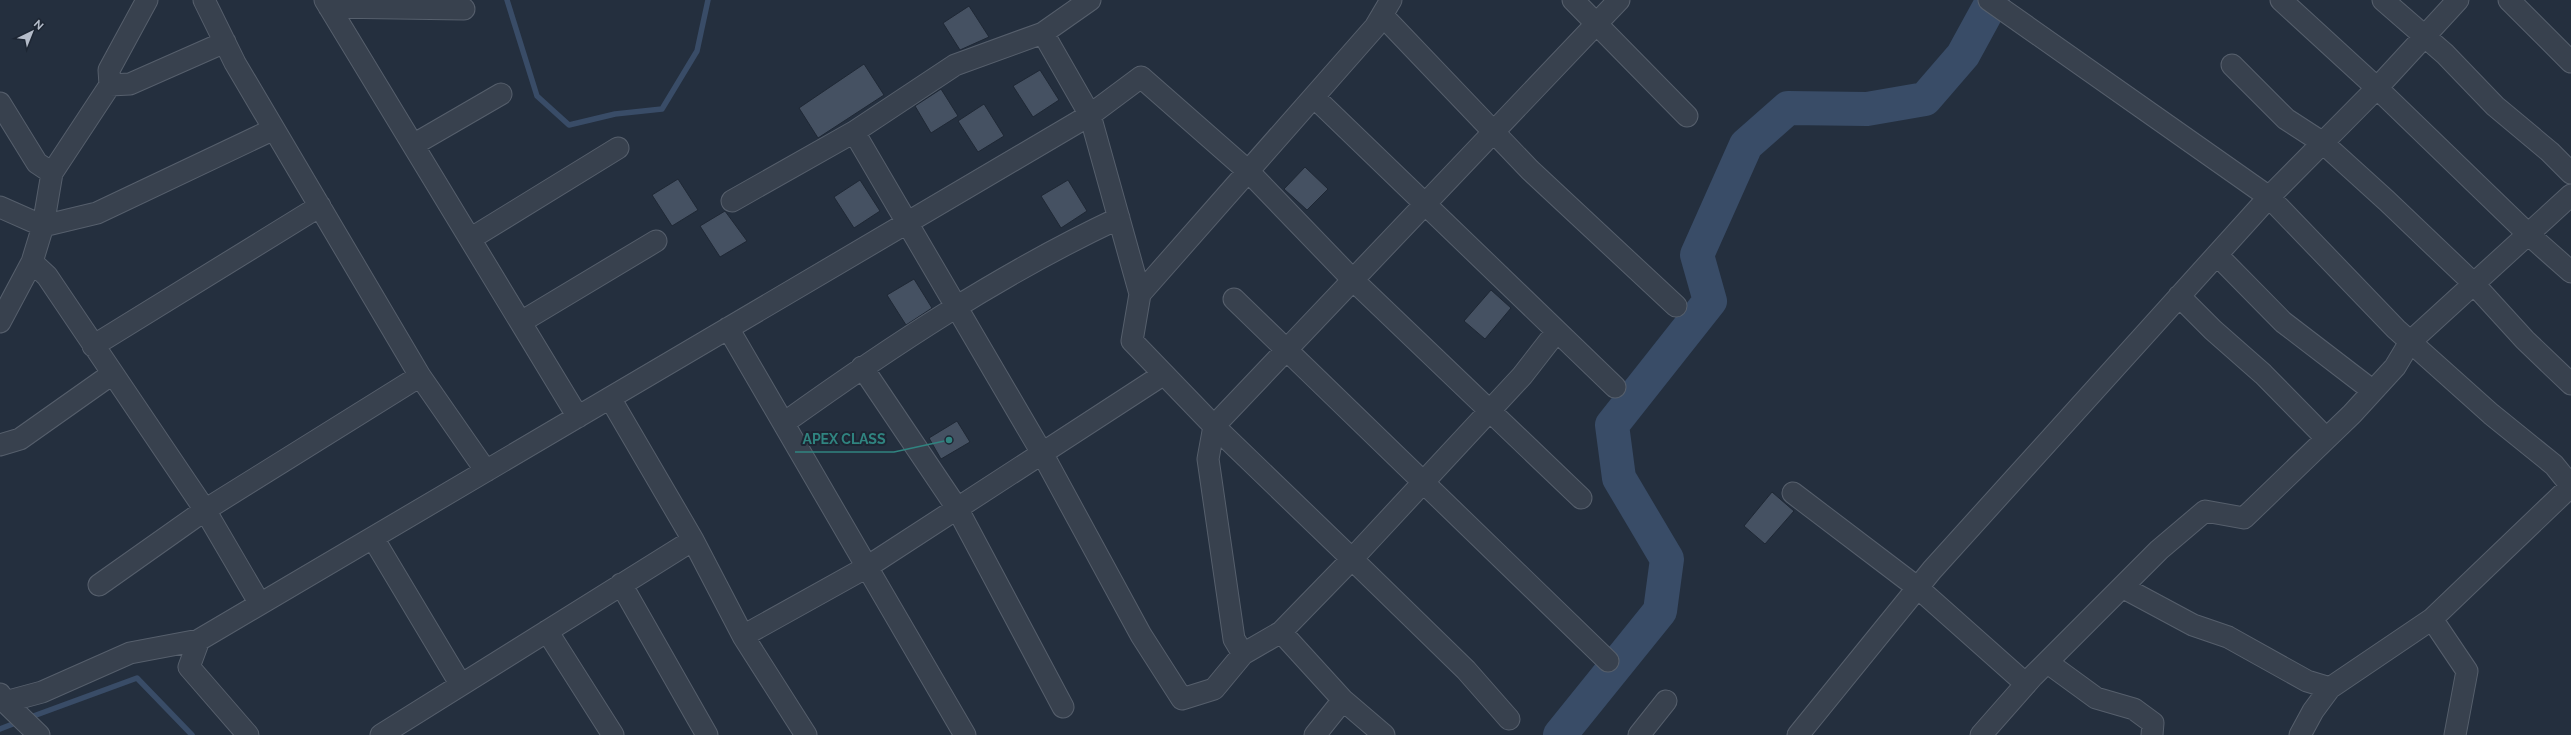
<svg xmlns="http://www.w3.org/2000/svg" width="2571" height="735" viewBox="0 0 2571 735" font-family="Raleway,sans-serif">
<rect width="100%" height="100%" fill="#242f3e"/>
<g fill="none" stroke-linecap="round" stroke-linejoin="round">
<path stroke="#394c67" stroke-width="5.5" d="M507,0L537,96L569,125L615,114L662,109L697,51L708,0
M28,718L137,678L192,735
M0,729L18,722"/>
<path stroke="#394c67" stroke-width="34" d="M1560,735L1660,611L1667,559L1619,478L1612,425L1710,301L1697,255L1746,145L1788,108L1867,109L1925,99L1963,55L1993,0"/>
</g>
<path fill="#455162" stroke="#1f2835" d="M969,6L989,37L960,50L943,23Z
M864,64L884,95L818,138L799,108Z
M1040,70L1059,100L1033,117L1013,86Z
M941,89L958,116L931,133L915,106Z
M984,104L1004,136L978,152L958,121Z
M1305,167L1328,189L1307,210L1284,189Z
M678,179L698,210L672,226L652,195Z
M860,180L880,211L854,228L834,197Z
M1068,180L1087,211L1061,228L1041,196Z
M725,211L747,241L720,257L700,226Z
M914,279L932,308L906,325L887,295Z
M1491,290L1511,308L1485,339L1464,321Z
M957,421L970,442L941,459L929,438Z
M1772,492L1794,511L1765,544L1744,526Z"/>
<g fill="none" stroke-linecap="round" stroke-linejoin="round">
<defs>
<path id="minor" d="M204,0L235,63L420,376L486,471
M325,0L578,417
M1090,0L1043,33L955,65L854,132L1042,453L1141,635L1182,699L1214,689L1243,654L1281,632L1352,559L1466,670L1509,719
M1391,0L1375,27L1140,294L1132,341L1214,426L1352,559L1522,376L1557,331
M1573,0L1687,116
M1989,0L2269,197L2396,329L2491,414L2554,465L2571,486L2432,619L2330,688L2307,681L2228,637L2193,625L2124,588
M2383,0L2445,54L2495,106L2550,152L2571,173
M2458,0L2377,88L2527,233L2571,272
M2509,0L2571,62
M329,7L464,9
M1382,15L1530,170L1676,306
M1043,33L1090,115L1141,77L1248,171L1353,280L1581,498
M2232,65L2286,119L2323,143L2387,201L2473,283L2525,340L2571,384
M110,85L130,84L225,42
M1314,97L1615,387
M0,103L37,163L52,173
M413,145L501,94
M732,201L854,132
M0,207L43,226L97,213L274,129
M470,239L618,148
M2217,255L2283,322L2373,391
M32,262L47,276L205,510L260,604
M2179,296L2213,330L2263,374L2326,438
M1234,299L1608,661
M0,322L32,262L43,226L52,173L110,85L109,70L147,0
M521,322L656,241
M728,328L867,567L1164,374
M93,346L320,206
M862,367L957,508L1063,707
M610,398L693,540L743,636L806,735
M784,423C890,347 1000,274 1119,218
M0,445L20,439L112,374
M1793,493L1918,588L2026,684
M373,538L461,685
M621,584L707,735
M99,585L205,510L420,376
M2432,619L2467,671L2455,735
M547,631L613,735
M1281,632L1343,700L1384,735
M743,636L867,567L965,735
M199,640L1090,115L1140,294
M1243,654L1234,639L1208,459L1214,426L1619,0
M2048,663L2096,698L2134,709L2153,723L2152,735
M0,694L5,702L39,735
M5,702L42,692L130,653L199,640L189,667L248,735
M381,735L693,540
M1315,735L1343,700
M1639,735L1666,701
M1798,735L1932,570L2269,197L2377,88L2281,0
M1981,735L2033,676L2159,550L2205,511L2244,518L2352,414L2395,367L2410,342L2571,195
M2300,735L2313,711L2330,688"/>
</defs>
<use href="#minor" stroke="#565f6c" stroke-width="23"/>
<use href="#minor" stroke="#38414e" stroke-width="21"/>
</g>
<path fill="none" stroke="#308480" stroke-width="1.5" d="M949 440L894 452H795"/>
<circle fill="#308480" stroke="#1d2633" stroke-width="1.5" cx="949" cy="440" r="4"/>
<g font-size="14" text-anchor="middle" font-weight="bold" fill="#308480" stroke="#1d2633" stroke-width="4" stroke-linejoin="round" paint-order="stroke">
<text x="844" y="444">APEX CLASS</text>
</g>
<g transform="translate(32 32) rotate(43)" stroke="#1d2633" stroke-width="3" paint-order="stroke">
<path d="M0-3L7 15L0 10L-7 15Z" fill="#b4bcc9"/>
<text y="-6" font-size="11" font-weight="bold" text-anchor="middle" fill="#b4bcc9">N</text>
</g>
</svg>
